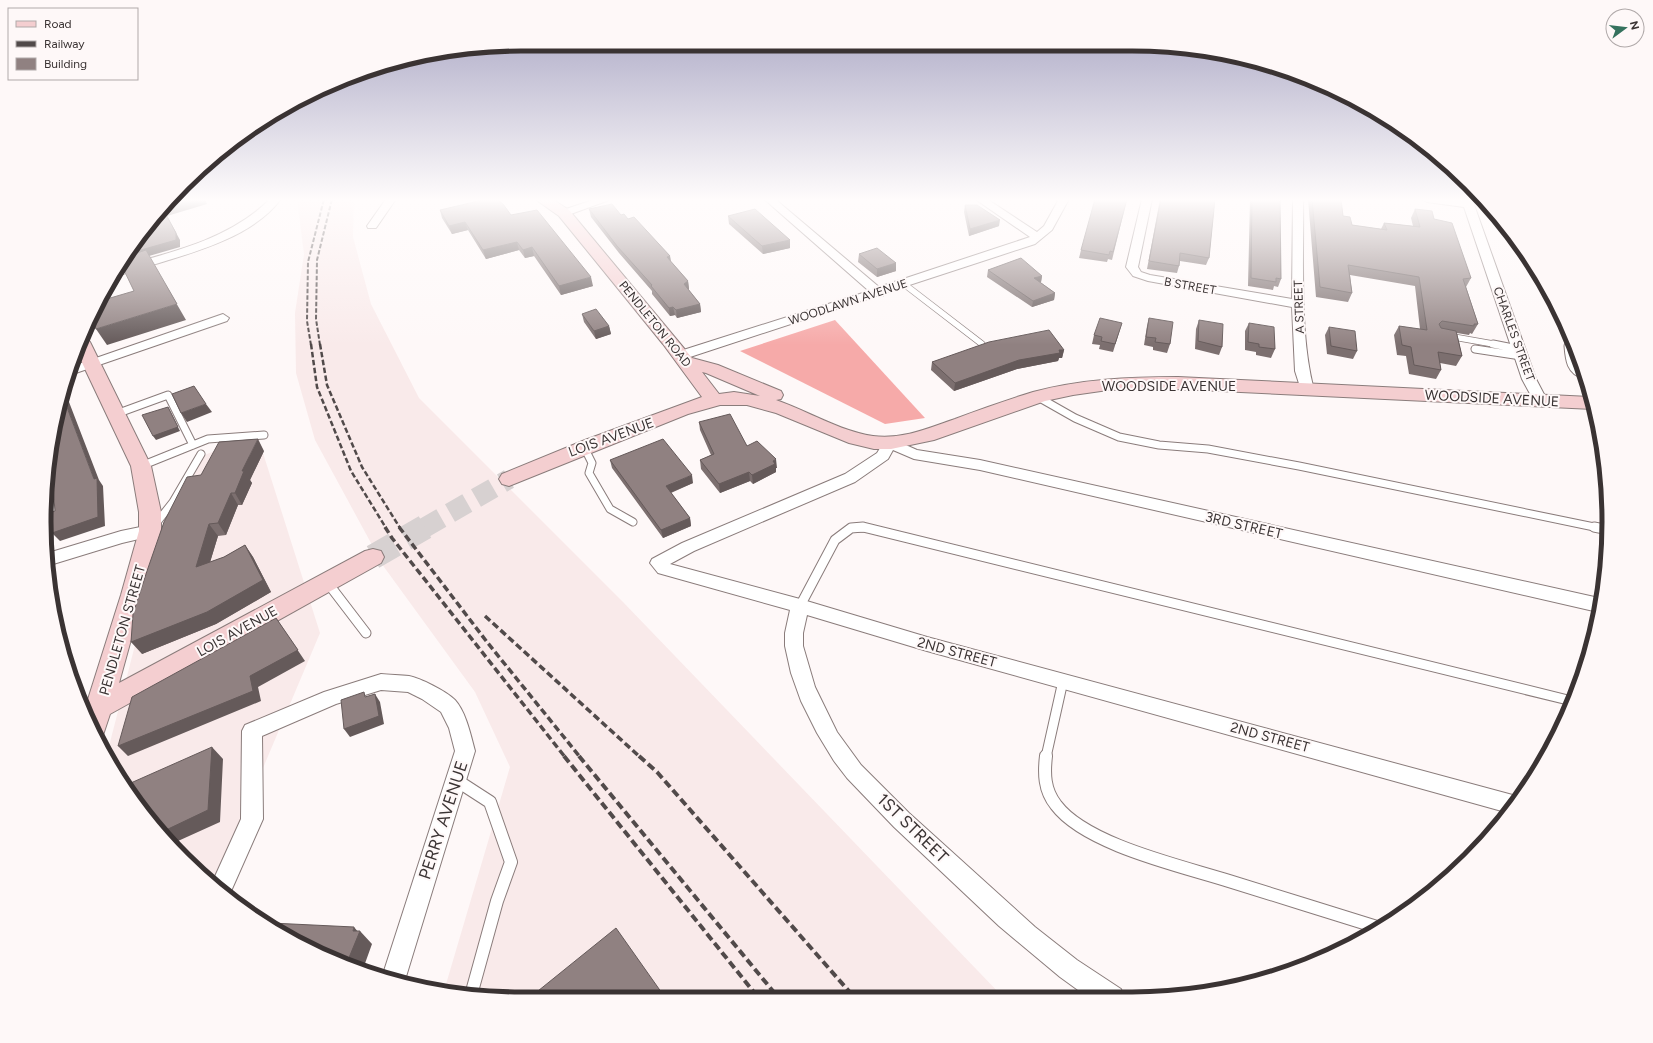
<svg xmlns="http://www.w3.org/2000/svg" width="1653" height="1043" viewBox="0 0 1653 1043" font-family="Figtree,sans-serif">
<rect width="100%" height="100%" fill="#fef8f8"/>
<path fill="#f9eaea" d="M297,199H354L353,237L371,304L419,398L623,602L1003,997L459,995L444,991L510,767L475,692L384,567L315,440L296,373L295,313L304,254Z
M257,434L320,633L214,884L163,837L124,787L107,754L162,540L197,458Z"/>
<path fill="#f6aaa9" d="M835,320L925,418L885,424L740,351Z"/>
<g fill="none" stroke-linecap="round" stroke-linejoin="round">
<path stroke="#d7d1d1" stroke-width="20" stroke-dasharray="20 10" stroke-linecap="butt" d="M424,528L509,479"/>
<path stroke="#d7d1d1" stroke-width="25" stroke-dasharray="25 12" stroke-linecap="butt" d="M373,557L425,527"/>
<defs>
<path id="lane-far3" d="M904,284L982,344
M1448,336L1499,345"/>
<path id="lane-far2" d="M1493,344L1518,349
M1574,346H1568C1569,359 1570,372 1585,375
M1475,349L1521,356
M1038,397L1075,418L1119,437L1159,445L1208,449L1299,466L1599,528
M116,414L168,395L193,445
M584,447L592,463L589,473L610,509L633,522
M141,466L208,439L264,435
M154,526L173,502L201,454
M851,528H867"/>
<path id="lane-far1" d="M863,527L1572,701
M1594,527L1604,529
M327,582L366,633
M800,606L835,540L851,528L863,527
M1046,757L1063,681"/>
<path id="lane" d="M1046,756C1044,773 1044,790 1056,805C1086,845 1182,866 1229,881C1279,897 1330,912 1380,928
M456,780L490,802L511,862L497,901L471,995"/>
<path id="street" d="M270,199H281C253,237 192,253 149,266C138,269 124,276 113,275L118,267C170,253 231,239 270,199Z
M386,199H396L376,228H368L367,226Z
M596,199H612L568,215H560L559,213L560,211Z
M764,199H775L879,287L1030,237L975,199H987L1037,232L1044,226L1059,199H1069L1052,230L1035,244L885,293L883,296H876L687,358H677L675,355L677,352L869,291Z
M1142,199H1152L1138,267L1141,272L1150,275L1292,299L1293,199H1303C1304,258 1299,334 1314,390L1312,393H1302L1295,371L1292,307L1148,281L1133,276L1126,267Z
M1422,199H1472L1536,379L1547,400L1545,403H1535L1522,379L1464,207L1427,202Z
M223,314L229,318L227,321L67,376L70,367Z
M890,438L917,450L980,460L1599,598L1600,599L1598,612L980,470L914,459L893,450L888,459L855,482L694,551L670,564L800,599L927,637L1520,797L1509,813L927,651L807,615L803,633V646L815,687L837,732L861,765L909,813L1035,927L1077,960L1121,989L1124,998H1089L1060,977L999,926L894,827L847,778L834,761L817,733L801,701L791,673L785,646V633L790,610L658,573L650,563L652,559L682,543L845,474L877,453L885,440Z
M150,525L156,527L158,531L156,535L122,543L50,565L48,553L121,531Z
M381,674C390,675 400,675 409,676C420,678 446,691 455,700C466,712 471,736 475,751L405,980L383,974L455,751L449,728L441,712L422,699L408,692L381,690L336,704L262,736L263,819L228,898L212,883L241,819L242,731L245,725L324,692Z"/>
<path id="secondary" d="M535,199H552L569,210L692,358L718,365L781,391L783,395L781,399L776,400C808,411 839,431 873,436C902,440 929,428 955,419C981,409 1007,400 1033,392C1081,379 1129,377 1178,377L1590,397L1593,409L1178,389L1108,390L1073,395L1045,401L934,440L891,449H874L849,443L776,413L747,405H720L688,414L509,486L502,484L499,479L502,474L585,440L702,397L663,344L559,216ZM702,372L706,373L760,396L734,392L719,394Z
M83,337L87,338L90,342L151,466L161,512V531L119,683L365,551L373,549L381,551L384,557L381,563L110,714L103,735L98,737L84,712L121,595L139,531V512L131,466L77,352Z"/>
</defs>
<use href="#lane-far3" stroke="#8a7c7b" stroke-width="7"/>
<use href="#lane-far2" stroke="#8a7c7b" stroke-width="9"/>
<use href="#lane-far1" stroke="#8a7c7b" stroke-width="11"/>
<use href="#lane" stroke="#8a7c7b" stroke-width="14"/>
<use href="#street" stroke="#8a7c7b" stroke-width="2"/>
<use href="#secondary" stroke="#8a7c7b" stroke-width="2"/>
<use href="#lane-far3" stroke="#fff" stroke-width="5.5"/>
<use href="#lane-far2" stroke="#fff" stroke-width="7"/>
<use href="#lane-far1" stroke="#fff" stroke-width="9"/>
<use href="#lane" stroke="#fff" stroke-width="12"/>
<use href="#street" fill="#fff" fill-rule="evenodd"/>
<use href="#secondary" fill="#f4ced0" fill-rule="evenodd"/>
<path stroke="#514a4a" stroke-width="2" stroke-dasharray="4.5 2" stroke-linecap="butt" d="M311,345L307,321L308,262L324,199
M320,345L316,319L317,260L332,199"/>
<path stroke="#514a4a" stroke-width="2.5" stroke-dasharray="5.5 2.5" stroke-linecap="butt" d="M311,344L317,387L351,471L386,528
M320,344L327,385L362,467L400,528"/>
<path stroke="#514a4a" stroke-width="3.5" stroke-dasharray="7 3.5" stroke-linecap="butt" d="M385,527L392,538L565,757
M399,527L487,642L580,757
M485,616L640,757"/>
<path stroke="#514a4a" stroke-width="4" stroke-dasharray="8 4" stroke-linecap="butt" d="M564,756L757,996
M579,756L777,996
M639,756L657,772L854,997"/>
</g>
<path fill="#7c6f6f" d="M1127,199L1112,260L1108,259L1107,262L1079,258L1081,250Z
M1160,199H1215L1209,258L1206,265L1180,261L1179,266L1177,273L1147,269Z
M1250,199H1280L1281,279L1278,287L1274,286L1273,290L1248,286Z
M1308,199H1341L1343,216L1352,225L1381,229L1384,223L1413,226L1411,218L1415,209L1434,219L1471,278L1466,287L1478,324L1472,334L1470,333L1469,335L1457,333L1462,356L1456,366L1440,363L1441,370L1436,379L1409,374L1406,356L1397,355L1394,335L1399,326L1420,329L1415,286L1350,275L1352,293L1348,302L1316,297Z
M965,205L999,226L969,236L964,212Z
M589,209L621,215L628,219L670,256L671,262L688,281L689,289H688L700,304L701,312L677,318L675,315L670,316L652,294V291L619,253L591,217Z
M440,210L511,215L593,286L561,295L534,256L525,258L519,250L486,259L468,230L452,234L442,218Z
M728,216L790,240V248L763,254L729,224Z
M859,254L896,263V271L877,277L858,262Z
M988,270L1042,276L1041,282H1040L1055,293L1054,300L1032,307L987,277Z
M582,314L609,326L611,334L596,339L584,322Z
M1149,318L1170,344L1167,353L1153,350V347L1144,345L1147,326Z
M1199,320L1222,347L1219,355L1195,349L1196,329Z
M1122,323L1113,352L1099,349L1100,345L1092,344L1094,335Z
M1249,323L1275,349L1271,358L1256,355V352L1245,350V331Z
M1329,327L1357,351L1353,359L1327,354L1325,335Z
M1064,350L1062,358H1059L1058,361L1017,369L954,391L931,370L932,362Z
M699,422L747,446L777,468H776V472L753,484L750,481L720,493L701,469L700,460L711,455L700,430Z
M1597,425L1599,434L1596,427Z
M264,451L250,480L252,483L242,505H238L226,535L218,536L210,562L224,557L245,545L253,557L271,592L216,624L142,654L201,475Z
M610,460L693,483L671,493L690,518L691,526L663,538L612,468Z"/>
<path fill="#655a5a" d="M196,199H205L207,204L167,216L180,240V247L149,256L186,320L107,345L96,329L177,304L149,256L120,265L127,254L164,208Z
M1000,220L999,226L969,236L970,229Z
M465,222L468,230L452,234L449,226Z
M790,240V248L763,254L762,246Z
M517,242L519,250L486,259L483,250Z
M532,247L534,256L525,258L523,250Z
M670,256L671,264L667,257Z
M896,263V271L877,277V269Z
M1042,276L1041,282L1033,284L1034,278Z
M591,277L593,286L561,295L559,286Z
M688,281L689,289L685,292L684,284Z
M1055,293L1054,300L1032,307L1033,301Z
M700,304L701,312L677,318L676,310Z
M673,307L675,315L670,316L669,308Z
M609,326L611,334L596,339L594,331Z
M1059,350H1064L1062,358H1059L1058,361L1017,369L954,391L955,383L1019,360Z
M64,389L99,480L103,486L105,526L60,541L52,533L94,479L62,394Z
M206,404L212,412L187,422L181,413Z
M168,407L180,431L156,440L153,436Z
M258,439L264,451L250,480L252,483L242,505L235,493L242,471Z
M776,459L777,468H776V472L753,484L752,475Z
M749,472L750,481L720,493L719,484Z
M692,475L693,483L667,494L666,486Z
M231,493L238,505L226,535L218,523Z
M690,518L691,526L663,538L661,530Z
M209,524L218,536L205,579L196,567Z
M245,545L253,557L271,592L216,624L142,654L131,642Z
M276,618L305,661L258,687L261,701L128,756L118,746L250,676Z
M375,694L380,702L384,724L350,737L344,729Z
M212,747L223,759L220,822L178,841L175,848L162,836Z
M354,927L359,933L360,931L372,944L363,969L346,965L353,931Z"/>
<path fill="#908181" stroke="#655a5a" d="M172,199H196L164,208Z
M487,199H497L503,204L511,215L537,210L591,277L559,286L532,247L523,250L517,242L483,250L465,222L449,226L440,210Z
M1095,199H1127L1113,252L1110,251L1109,255L1081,250Z
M1161,199H1215L1209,258L1180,253L1179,266L1149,261Z
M1252,199H1280L1281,279L1276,278V282L1251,278Z
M1312,199H1341L1343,216L1350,217L1352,225L1387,230L1384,223L1420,227L1415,209L1432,211L1434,219L1452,223L1471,278L1463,279L1478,324H1474V326L1442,321L1439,324L1441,328L1456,331L1462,356L1438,352L1441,370L1414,365L1411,347L1402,345L1399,326L1427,330L1419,277L1348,265L1352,293L1320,287Z
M612,204L621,215L624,214L628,219L634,217L670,256L667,257L688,281L684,284L700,304L676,310L673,307L669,308L651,286L652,285L617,246L589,209Z
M965,205H977L1000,220L970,229Z
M163,209L176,233V240L127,254L143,231Z
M755,209L790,240L762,246L728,216Z
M877,248L896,263L877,269L859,254Z
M146,250L177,304L96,329L92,319L100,301L134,291L121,264L125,257Z
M1021,258L1042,276L1034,278L1055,293L1033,301L988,270Z
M596,309L609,326L594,331L582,314Z
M1100,318L1122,323L1115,344L1101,341L1102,337L1094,335Z
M1149,318L1173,322L1170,344L1155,342L1156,338L1146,337Z
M1199,320L1223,324L1222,347L1198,341Z
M1249,323L1274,327L1275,349L1259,347V344L1248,342Z
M1329,327L1355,331L1357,351L1331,346Z
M1049,330L1064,350H1059L1060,353L1019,360L955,383L932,362L989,342Z
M194,386L206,404L181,413L172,394Z
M62,394L94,479L97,478L98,517L52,533L51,512L55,511L53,487L49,474L53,429Z
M168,407L178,427L153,436L142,415Z
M730,414L747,446L757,441L776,459L773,461L775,464L752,475L749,472L719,484L700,460L714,454L699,422Z
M258,439L242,471H244L235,493H231L218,523L209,524L196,567L224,557L245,545L263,580L207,612L131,642L133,614L147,571L164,522L187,477L201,475L219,442Z
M663,439L692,475L666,486L690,518L661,530L610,460Z
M276,618L298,650L250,676L253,691L118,746L132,697Z
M364,692L365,697L375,694L379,716L344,729L341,700Z
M212,747L208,810L166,830L162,836L124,786Z
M271,923L354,927L353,931H360L346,965L339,963Z
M616,928L664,996L533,995Z"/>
<linearGradient id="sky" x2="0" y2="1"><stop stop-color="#a5a2c1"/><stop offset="0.58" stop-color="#fffcfc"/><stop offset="1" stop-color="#fffcfc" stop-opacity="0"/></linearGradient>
<rect width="1653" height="345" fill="url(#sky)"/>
<g text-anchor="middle" stroke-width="4" stroke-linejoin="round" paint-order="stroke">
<g font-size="12" fill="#3a3333" stroke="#fef8f8">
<text transform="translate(1190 286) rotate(10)" y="4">B STREET</text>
<text transform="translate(848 302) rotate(-18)" y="4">WOODLAWN AVENUE</text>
<text transform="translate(1299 307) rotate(-92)" y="4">A STREET</text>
<text transform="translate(655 324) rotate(51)" y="4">PENDLETON ROAD</text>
<text transform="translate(1514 334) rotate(70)" y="4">CHARLES STREET</text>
</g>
<g font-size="14" fill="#3a3333" stroke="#fef8f8">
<text x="1169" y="391">WOODSIDE AVENUE</text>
<text transform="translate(1492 398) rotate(3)" y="5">WOODSIDE AVENUE</text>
<text transform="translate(611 437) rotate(-20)" y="5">LOIS AVENUE</text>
<text transform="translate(1244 525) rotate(13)" y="5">3RD STREET</text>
<text transform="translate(122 630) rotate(-74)" y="5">PENDLETON STREET</text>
<text transform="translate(237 631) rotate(-29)" y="5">LOIS AVENUE</text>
<text transform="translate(957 652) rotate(15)" y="5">2ND STREET</text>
<text transform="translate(1270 737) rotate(15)" y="5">2ND STREET</text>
</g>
<g font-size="17" fill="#3a3333" stroke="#fef8f8">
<text transform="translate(443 820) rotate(-72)" y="6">PERRY AVENUE</text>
<text transform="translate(913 828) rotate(44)" y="6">1ST STREET</text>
</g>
</g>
<path d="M0 0H1653V1043H0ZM521 51H1132A470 470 0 0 1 1602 521V522A470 470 0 0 1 1132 992H521A470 470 0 0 1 51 522V521A470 470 0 0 1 521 51Z" fill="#fef8f8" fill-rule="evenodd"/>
<path fill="none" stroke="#3a3333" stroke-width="5" d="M521 51H1132A470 470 0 0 1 1602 521V522A470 470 0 0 1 1132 992H521A470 470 0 0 1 51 522V521A470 470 0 0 1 521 51Z"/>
<rect x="8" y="8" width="130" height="72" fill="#fef8f8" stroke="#b0a9a9"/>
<rect x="16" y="21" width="20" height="6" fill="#f4ced0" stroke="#b0a9a9"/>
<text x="44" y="28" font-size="12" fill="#3a3333">Road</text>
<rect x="16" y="41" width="20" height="6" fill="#514a4a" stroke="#b0a9a9"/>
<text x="44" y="48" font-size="12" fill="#3a3333">Railway</text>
<rect x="16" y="58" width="20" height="12" fill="#908181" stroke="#b0a9a9"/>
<text x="44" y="68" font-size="12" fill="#3a3333">Building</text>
<g transform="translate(1625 28) rotate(75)"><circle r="19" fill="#fef8f8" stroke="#b0a9a9"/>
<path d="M0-3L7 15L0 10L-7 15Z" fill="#35725e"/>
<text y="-6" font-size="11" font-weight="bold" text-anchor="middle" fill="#3a3333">N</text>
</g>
</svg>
